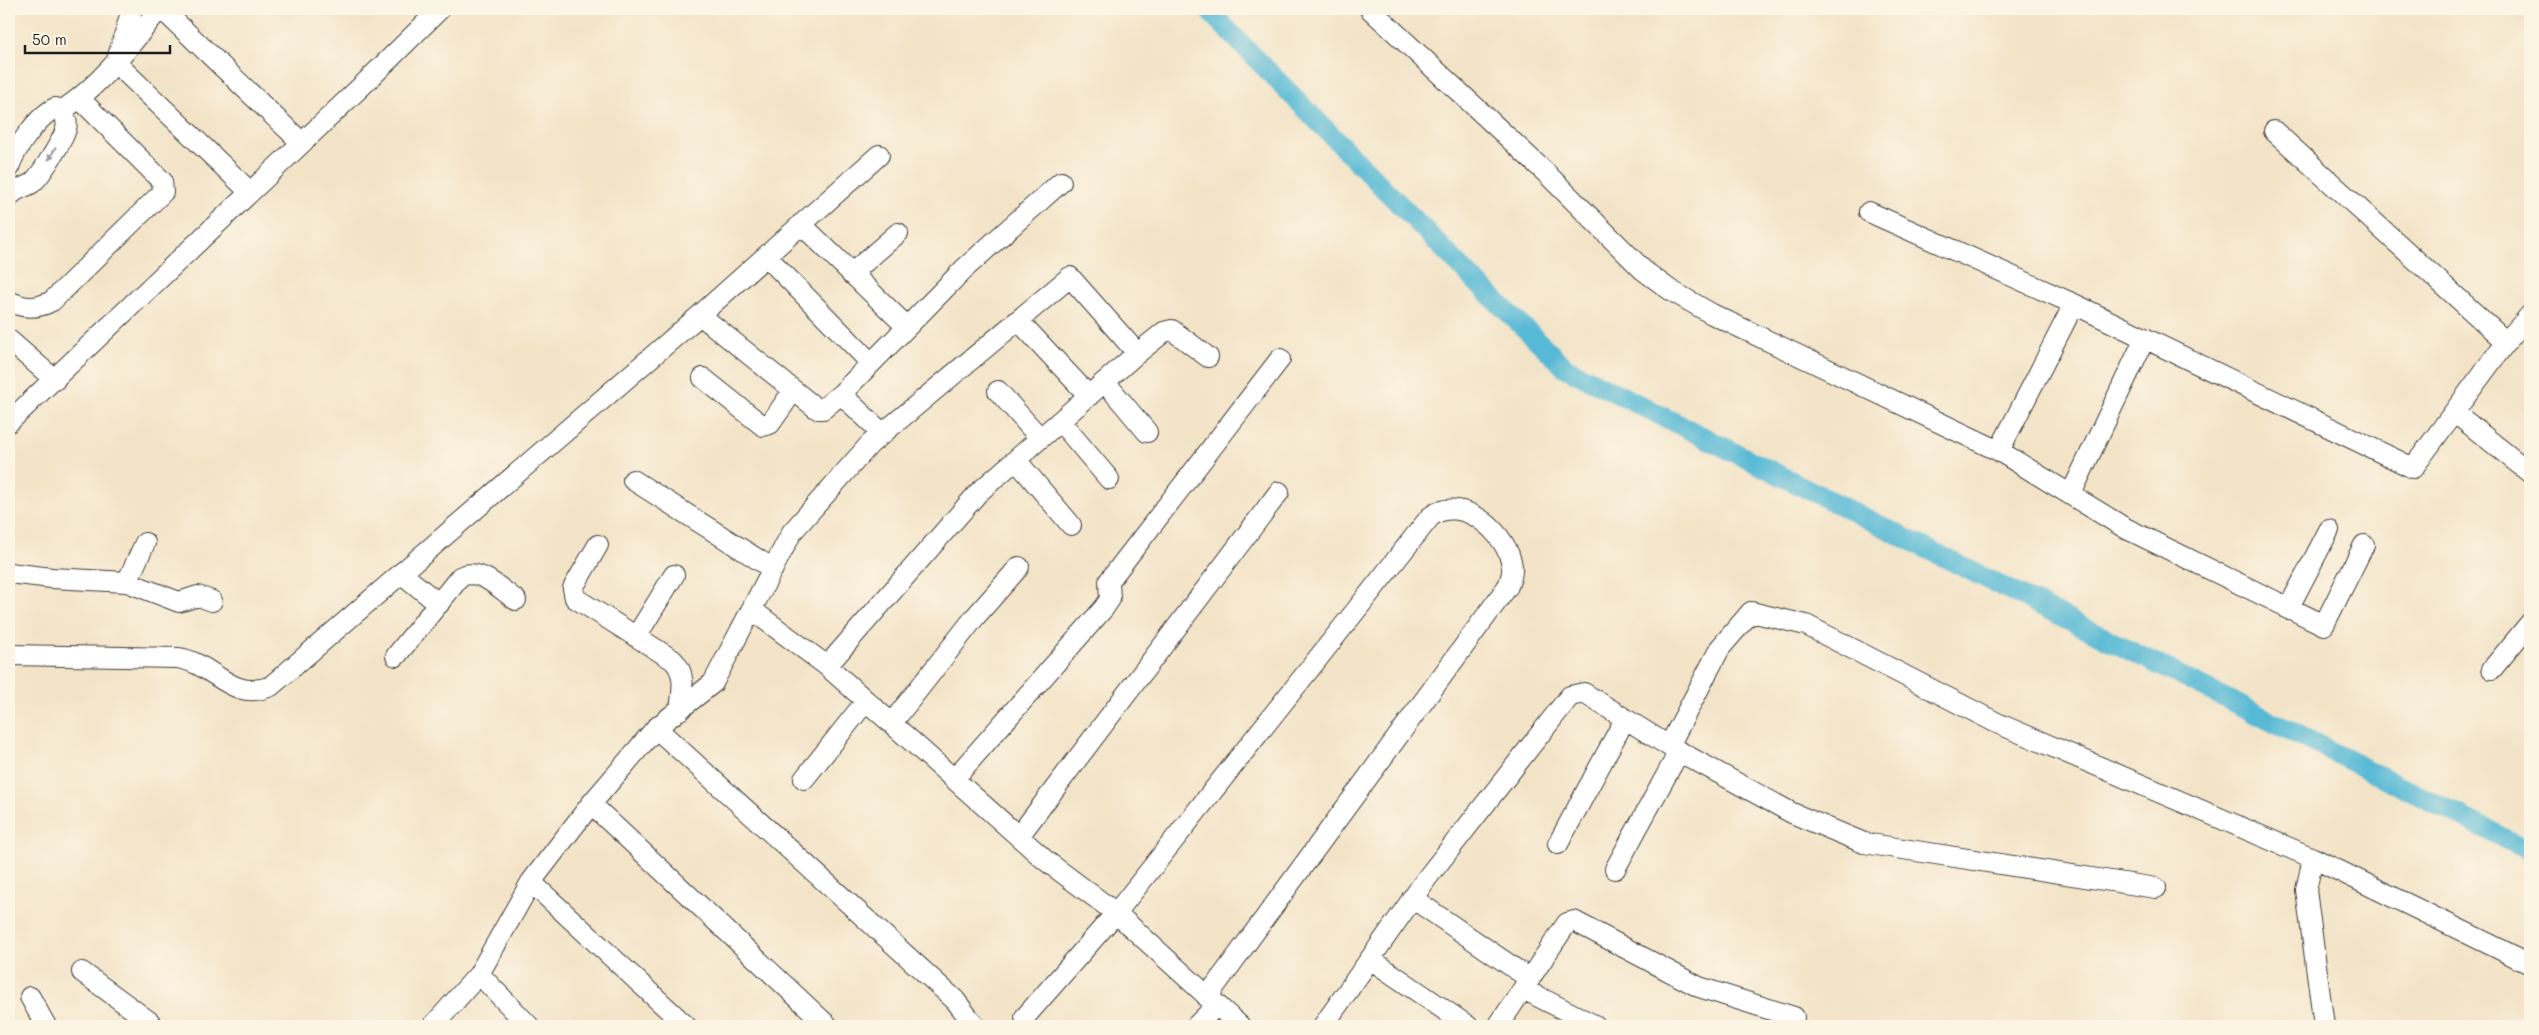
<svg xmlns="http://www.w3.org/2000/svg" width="2539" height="1035" viewBox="0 0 2539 1035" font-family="Mali,sans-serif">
<rect width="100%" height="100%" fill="#fcf5e5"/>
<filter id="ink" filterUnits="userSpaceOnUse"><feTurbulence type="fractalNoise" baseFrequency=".02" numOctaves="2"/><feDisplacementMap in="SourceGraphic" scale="10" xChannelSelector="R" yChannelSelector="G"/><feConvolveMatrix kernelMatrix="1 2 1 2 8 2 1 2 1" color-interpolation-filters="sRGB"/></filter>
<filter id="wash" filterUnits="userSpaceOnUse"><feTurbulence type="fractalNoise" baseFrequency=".0096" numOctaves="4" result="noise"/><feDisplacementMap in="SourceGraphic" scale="20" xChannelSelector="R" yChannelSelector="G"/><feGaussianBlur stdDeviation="1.12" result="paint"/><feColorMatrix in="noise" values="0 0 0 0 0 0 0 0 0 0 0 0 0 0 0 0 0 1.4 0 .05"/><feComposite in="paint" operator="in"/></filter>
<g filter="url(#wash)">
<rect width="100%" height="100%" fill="#f3e4c8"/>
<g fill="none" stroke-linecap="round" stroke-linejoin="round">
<path stroke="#56b9d5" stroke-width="20" d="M1207,9L1471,277L1566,368L2530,851"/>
</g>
</g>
<g filter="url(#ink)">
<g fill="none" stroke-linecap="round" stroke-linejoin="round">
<defs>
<path id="minor" d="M132,9L116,63L250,192
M162,9L302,143
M1370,9L1545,172L1643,270L1670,290L1712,314L1999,451L2125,528L2324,625L2364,545
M2274,131L2506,342L2530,315
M9,167C15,149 38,116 55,108L63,110C102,84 130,46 159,9
M9,197C15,188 23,189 32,183C40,177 63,140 66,129C68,122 65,117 63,110
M1869,212L2074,304L2413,468L2454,412L2530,473
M801,224L906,326
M766,256L871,363
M851,274L898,233
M9,301C24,309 37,309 52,301L163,192L162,181L80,99
M700,315L817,409H823L841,394L883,434
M1018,320L1089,396
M9,340L55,380
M703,378L763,426L770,424L793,391
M1105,382L1147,432
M998,391L1040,438
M841,394L964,269L1061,182
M2454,412L2506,342
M1060,421L1109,479
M9,422L368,80L440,9
M1999,451L2074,304
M1016,460L1071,525
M633,480L773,569
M2071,494L2145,338
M598,545L573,588L575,598L673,660C687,674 682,692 680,710
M9,573L52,578L127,582L179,602L198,596L212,601
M401,573L439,604
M127,582L145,543
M2288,609L2329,530
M752,610L827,666L1045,860L1116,913L1430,517C1461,492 1509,534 1512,567C1513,574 1510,580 1508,586L1207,997
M636,637L674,575
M9,655L178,658C214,663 231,703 271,686L700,315L879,155
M396,656L460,577C479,566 501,590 516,600
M827,666L978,493L1134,356L1164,332L1172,330L1208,357
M2492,669L2530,623
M892,723L975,617L1019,567
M656,728L955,1000L975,1026
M1669,746L1720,648L1751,612L1806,625L1997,723L2313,858
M804,779L866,701
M954,779L1104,608L1110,599L1109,581L1280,359
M591,804L828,1026
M1019,836L1279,492
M1558,844L1625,719
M1615,869L1679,752
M531,882L686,1026
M1412,898L1530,979
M1370,959L1468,1026
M82,972L150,1022
M479,974L529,1026
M1523,989L1596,1026
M30,997L46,1026
M1025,1017L1116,913L1240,1026
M433,1026L479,974L531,882L591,804L656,728L713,683L792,532L870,444L1070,277L1137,353
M1196,1026L1216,1006
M1323,1026L1427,878L1570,696L1584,693L1669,746L1792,813L1864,843L2156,888
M1498,1026L1567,923L1574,921L1699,987L1794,1017
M2324,1026L2306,890L2313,858L2530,964"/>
</defs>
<use href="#minor" stroke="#3c3a36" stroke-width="22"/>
<use href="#minor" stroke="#fff" stroke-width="20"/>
</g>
<defs><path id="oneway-solid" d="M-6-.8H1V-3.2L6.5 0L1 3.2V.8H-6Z" transform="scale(1.25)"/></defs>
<use fill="#999" href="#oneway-solid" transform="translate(52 154) rotate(121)"/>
</g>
<rect width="2539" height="1035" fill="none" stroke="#fcf5e5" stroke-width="30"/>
<path d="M25 45v8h145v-8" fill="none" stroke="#1c1c1c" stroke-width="2.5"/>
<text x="32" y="45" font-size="15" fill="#1c1c1c" stroke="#fcf5e5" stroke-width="4" paint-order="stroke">50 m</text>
</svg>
